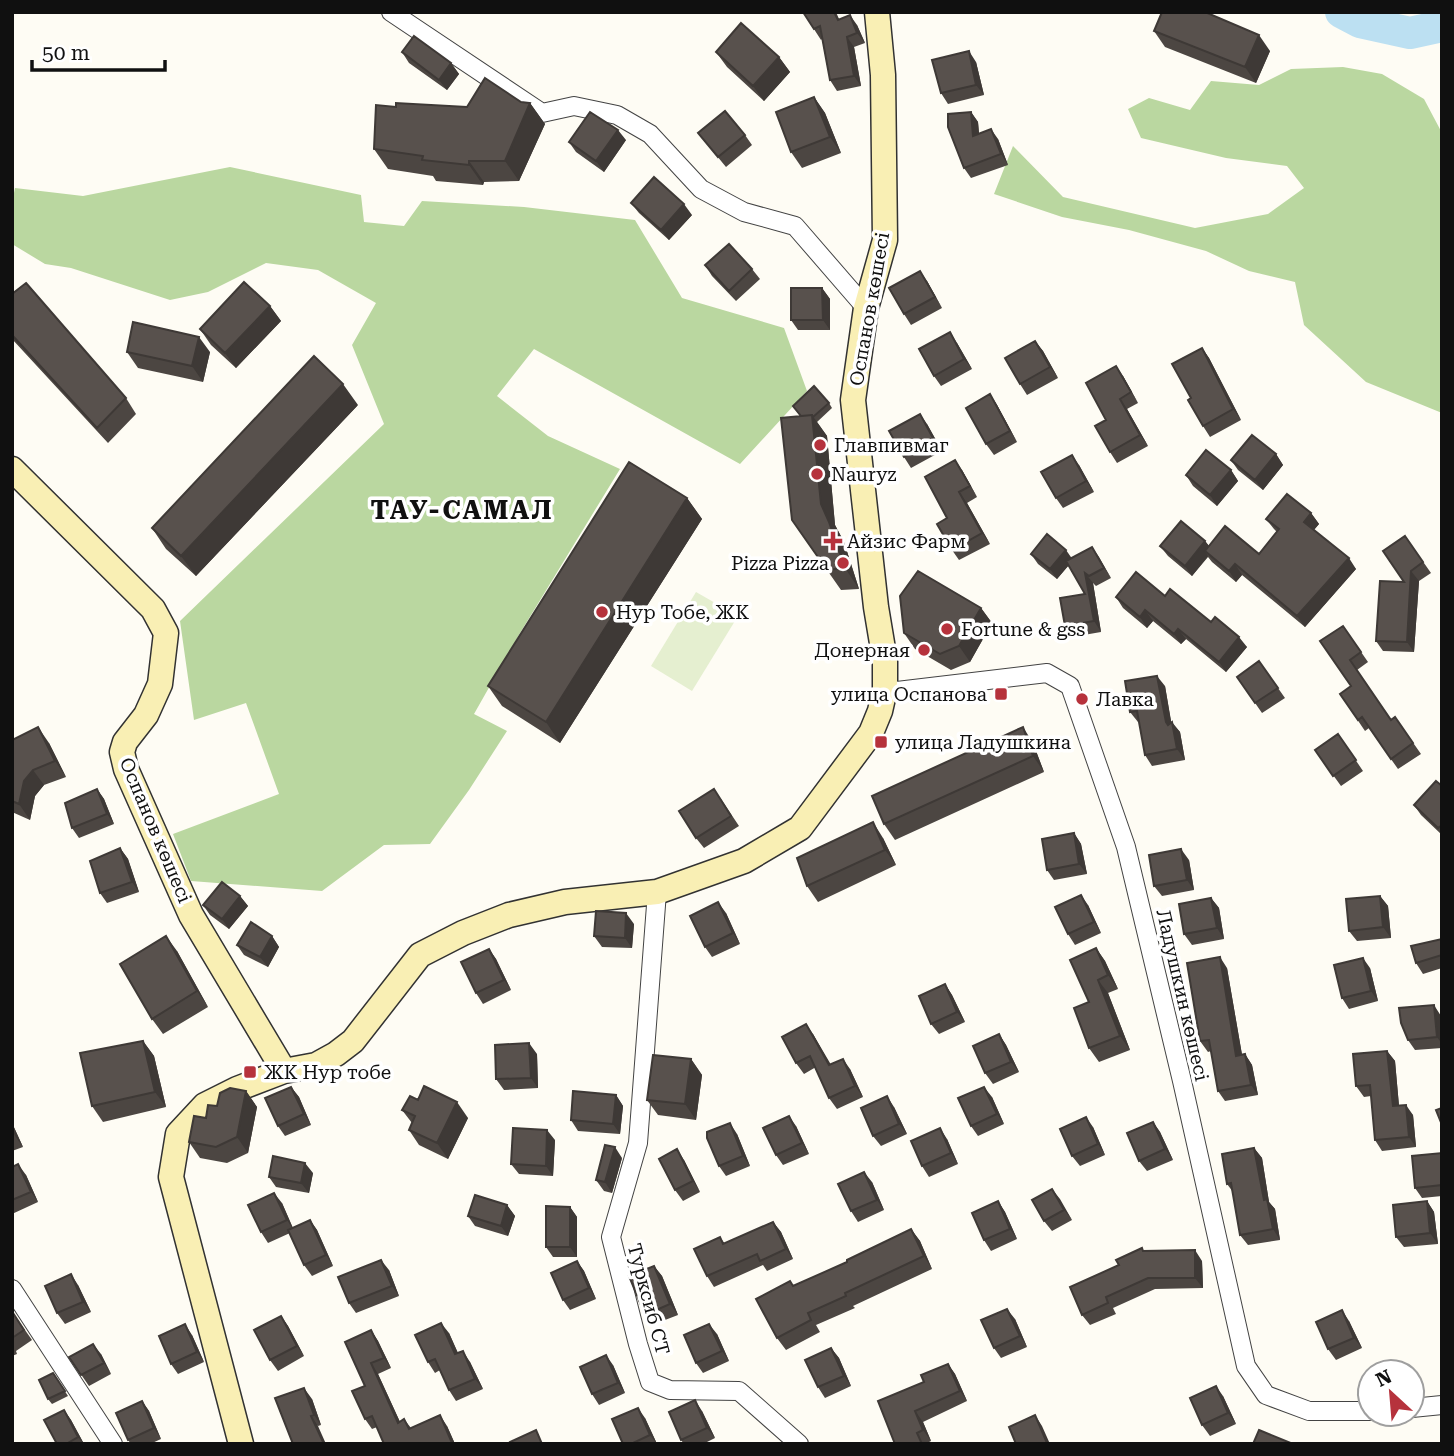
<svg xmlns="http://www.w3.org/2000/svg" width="1454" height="1456" viewBox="0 0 1454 1456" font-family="'Roboto Serif',serif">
<rect width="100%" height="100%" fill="#fefcf4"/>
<path fill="#bad7a0" d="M1343,67L1382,74L1424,99L1442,133V413L1366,382L1304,325L1295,282L1249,271L1206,251L1129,230L1062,217L994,194L1013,146L1063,197L1195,228L1268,214L1304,188L1287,166L1226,158L1141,138L1128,109L1149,98L1190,110L1211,81L1259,85L1291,69Z
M230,167L361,195L364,222L404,226L422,201L524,207L635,220L682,298L784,328L807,391L740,464L534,349L497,396L548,436L620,469L520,633L474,714L507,731L469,790L430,844L384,845L322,891L191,881L173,834L279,794L246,703L194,720L180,621L384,424L352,345L376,303L318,270L266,263L208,292L170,300L71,268L45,264L12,244V203L15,188L83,196Z"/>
<path fill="#e5efd0" d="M696,592L738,616L692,691L651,666Z"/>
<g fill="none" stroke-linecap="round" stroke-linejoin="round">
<path stroke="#bce0f2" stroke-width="32" d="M1341,12L1360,22L1410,33L1442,26"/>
<defs>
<path id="street" d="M391,12L542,113L574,106L617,115L650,134L701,189L744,212L795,226L866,308
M885,689L897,691L1047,673L1070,686L1126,847L1182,1081L1246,1366L1266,1395L1309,1411H1370
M657,892L638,1143L611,1237L638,1344L650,1382L670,1390L739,1391L799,1444
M12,1289L113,1444
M1412,1408L1442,1405"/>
<path id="secondary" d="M12,469L153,609L166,633L160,684L146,715L125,742L122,752L126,769L191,915L284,1071
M241,1444L171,1177L178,1134L205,1105L237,1089L284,1071L316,1065L336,1054L353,1041L420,955L463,933L509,915L565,902L657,892L744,861L800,828L871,733L880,711L885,689V661L876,607L853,400L866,308L885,240L883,75L877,12"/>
</defs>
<use href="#street" stroke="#434343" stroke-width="20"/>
<use href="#secondary" stroke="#323232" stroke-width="27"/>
<use href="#street" stroke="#fff" stroke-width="18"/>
<use href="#secondary" stroke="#f9efb4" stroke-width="24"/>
</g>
<path fill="#4c4642" d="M803,12H836L839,19L857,25L865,43L854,47L861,86L837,91L830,80L822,39L821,40Z
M1154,31L1270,51L1256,83L1165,47Z
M402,52L451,63L459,74L447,90L409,63Z
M716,52L779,57L790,72L764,101L727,67Z
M976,62L984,95L948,104L941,93Z
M814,97L825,113L841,153L802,168L791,152Z
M521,102L530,103L545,124L519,181L484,182L483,185L436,181L433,176L388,169L374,149L396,107H467Z
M971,112L978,122L979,133L998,139L1008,165L971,178L964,168Z
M698,133L745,135L752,145L726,167Z
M626,140L604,172L576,152L569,142Z
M631,203L692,215L669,240L639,213Z
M705,265L752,269L760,279L736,301L712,276Z
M927,281L942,308L911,325L904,314Z
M822,288L830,299V330H798L791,320Z
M12,294L126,398L136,414L108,443L12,339Z
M270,306L281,321L236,368L211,345L200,329Z
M1035,341L1043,351L1058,378L1027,395L1020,384Z
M957,343L972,369L941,386L934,376Z
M1202,348L1209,358L1241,420L1210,437L1203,426Z
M127,352H210L203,382L138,368Z
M1123,376L1138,403L1127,409L1148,446L1117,463L1110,452Z
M990,394L997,405L1017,442L994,455L986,444Z
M829,403L832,408L817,422L827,436L835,525L844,542L859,589L841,590L792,520L800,416L793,406Z
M358,405L196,576L166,549L152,528Z
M927,424L942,451L911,468L904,457Z
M1276,454L1283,465L1263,490L1238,470L1231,460Z
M1079,465L1094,492L1063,508L1056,498Z
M962,470L977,497L967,503L990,544L959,560L952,550L947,518Z
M1231,470L1238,481L1217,506L1193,486L1186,475Z
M687,498L702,519L560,743L502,706L488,686Z
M1311,513L1319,524L1314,530L1356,569L1305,627L1242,575L1236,582L1212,562L1208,557L1192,576L1168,556L1160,546L1205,541L1209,546L1259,554L1277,532L1274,529L1266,519Z
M1405,536L1431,573L1419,581L1414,652L1383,651L1376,641L1404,582Z
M1092,547L1111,578L1096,586L1093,583L1101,632L1072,637L1065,626L1085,594L1069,565L1057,579L1038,564L1031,554L1071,558Z
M1116,597L1211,622L1247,647L1226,672L1186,639L1181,644L1153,621L1147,628L1123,608Z
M981,608L992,623L970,662L951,670L915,649L904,633Z
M1343,626L1368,662L1357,670L1391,720L1395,717L1421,754L1398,769L1369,728L1365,731L1340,694L1351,686Z
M1259,661L1285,698L1262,713L1237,677Z
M1165,686L1171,722L1180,732L1185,760L1152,766L1145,755L1139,722H1138L1130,712Z
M1338,734L1363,771L1341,786L1315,750Z
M12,740L49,743L66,777L44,785L35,796L30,820L12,812Z
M1033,743L1044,772L895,840L884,824Z
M1442,786V835L1421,815L1414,805Z
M97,789L104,799L114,824L79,838L72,828Z
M721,799L739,826L704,848L696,838Z
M1074,833L1081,844L1087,874L1054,880L1047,870Z
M883,838L896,865L818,902L807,886Z
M120,848L128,859L139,892L107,903L100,893Z
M1189,860L1194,890L1162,896L1154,886Z
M240,896L248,906L229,929L210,915L203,905Z
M1380,896L1388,906L1391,938L1357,941L1349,931Z
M1211,898L1219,908L1224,939L1192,945L1184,934Z
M1088,905L1101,933L1075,945L1068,934Z
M726,913L740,944L712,957L705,947Z
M634,924L632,948L602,947L594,936Z
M272,936L279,947L268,967L244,955L237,945Z
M1442,939V968L1423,974L1416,963Z
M1096,948L1105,961L1118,989L1108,993L1130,1050L1099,1062L1089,1048V1002Z
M489,949L496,959L511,990L483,1004L476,993Z
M177,951L208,1007L163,1034L152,1019Z
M1227,968L1242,1055L1245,1054L1252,1065L1258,1095L1225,1101L1218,1091L1211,1051L1208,1052L1200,1041Z
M1370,968L1378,1001L1349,1009L1342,998Z
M945,984L952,995L965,1022L939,1034L931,1024Z
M1441,1016L1442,1048L1415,1050L1408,1040Z
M813,1034L830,1065L850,1069L863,1097L837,1109L829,1098L816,1067L804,1074L796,1063Z
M999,1034L1006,1045L1019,1072L993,1084L985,1073Z
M143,1041L154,1056L166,1107L103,1122L92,1106Z
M1387,1051L1395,1061L1399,1106L1413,1115L1416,1147L1382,1151L1375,1140L1371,1096L1364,1097L1356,1086Z
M537,1054L538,1088L504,1090L496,1079Z
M691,1059L702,1075L696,1120L658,1115L647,1100Z
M291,1087L299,1097L311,1125L285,1136L278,1126Z
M246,1091L257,1107L248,1153L227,1163L200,1158L189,1142L206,1118L217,1106Z
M616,1095L623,1106L620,1134L578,1131L571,1120Z
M992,1097L1004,1124L978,1136L971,1126Z
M418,1100L468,1118L448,1159L419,1145L409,1130L412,1123L402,1110Z
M894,1107L907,1134L881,1146L873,1136Z
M1153,1122L1160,1132L1173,1160L1147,1171L1139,1161Z
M12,1123L23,1147L12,1151Z
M796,1126L809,1154L783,1165L776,1155Z
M1093,1127L1105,1155L1080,1166L1072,1156Z
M737,1134L750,1166L726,1176L719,1166Z
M947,1139L958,1164L929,1177L922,1166Z
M555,1140L553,1176L519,1174L511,1164Z
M1254,1148L1262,1158L1269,1202L1275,1209L1280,1240L1248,1245L1240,1235L1233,1192L1227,1184Z
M1442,1153V1196L1422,1198L1415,1188Z
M622,1158L612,1193L604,1191L596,1180Z
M684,1160L700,1192L683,1201L675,1190Z
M12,1167L26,1175L38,1202L12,1214Z
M313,1173L309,1193L276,1187L269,1177Z
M872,1182L884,1210L858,1222L851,1211Z
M1052,1189L1072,1220L1052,1231L1044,1221Z
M998,1201L1005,1212L1017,1239L991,1251L984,1240Z
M1427,1201L1434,1212L1438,1244L1404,1247L1396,1237Z
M282,1203L293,1228L310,1220L317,1230L333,1266L312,1276L304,1265L290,1233L268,1243L261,1232Z
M507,1205L515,1216L508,1236L475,1226L468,1216Z
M570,1207L577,1217V1257H553L546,1247Z
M773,1222L781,1232L793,1259L767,1271L763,1265L714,1287L707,1276L720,1237L725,1244Z
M911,1229L920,1241L932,1269L853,1306L855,1308L816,1325L820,1332L786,1350L777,1338L794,1286L847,1262Z
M1144,1251L1202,1261L1203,1288L1155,1289L1113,1308L1116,1314L1090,1325L1082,1315L1119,1265Z
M577,1261L584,1271L596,1299L570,1310L563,1300Z
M654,1266L662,1276L678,1315L652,1325L645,1315Z
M389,1270L399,1296L356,1313L349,1303Z
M78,1285L91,1312L65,1324L57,1313Z
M12,1313H13L32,1340L16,1351L17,1354L12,1356Z
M281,1316L288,1326L304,1356L278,1371L270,1360Z
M1015,1319L1027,1347L1001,1358L994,1348Z
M1349,1321L1362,1348L1336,1360L1328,1349Z
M371,1330L378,1341L391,1368L378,1374L400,1422L404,1419L411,1428L447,1426L455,1444H384L377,1427L372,1429L365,1419V1386Z
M449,1333L458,1353L470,1362L483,1389L456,1401L449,1390L440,1370L435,1373L428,1362Z
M717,1334L729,1361L703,1373L696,1363Z
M192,1335L204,1362L178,1374L171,1364Z
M831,1348L839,1358L851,1386L825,1398L818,1387Z
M101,1354L111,1374L89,1386L69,1357Z
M948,1364L955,1374L967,1401L923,1422L931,1441L925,1444H895L924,1382Z
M613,1365L625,1393L599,1405L592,1394Z
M53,1373L68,1396L52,1404L48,1399Z
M1223,1396L1236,1424L1210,1436L1202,1425Z
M275,1398L312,1399L321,1425L318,1426Z
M142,1401L149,1411L161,1439L150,1444H131L128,1440Z
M64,1410L71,1420L84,1444H57Z
M702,1411L715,1438L703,1444H684L681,1440Z
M645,1418L657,1444H623Z"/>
<path fill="#3e3936" d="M850,15L857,25L865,43L857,33Z
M1259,35L1270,51L1256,83L1245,67Z
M847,37L854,47L861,86L854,76Z
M969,51L976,62L984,95L976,85Z
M779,57L790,72L764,101L753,86Z
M451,63L459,74L447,90L439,80Z
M814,97L825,113L841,153L830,137Z
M530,103L545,124L519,181L505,161Z
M971,112L978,122L980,146L973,136Z
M991,129L998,139L1008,165L1001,154Z
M618,130L626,140L604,172L596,161Z
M469,161L484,182L483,185L469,165Z
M684,204L692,215L669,240L661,230Z
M920,271L927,281L942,308L935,297Z
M822,288L830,299V330L823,320Z
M270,306L281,321L236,368L225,353Z
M950,332L957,343L972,369L964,359Z
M199,337L210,352L203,382L192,366Z
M1035,341L1043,351L1058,378L1050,367Z
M1202,348L1209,358L1241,420L1233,409Z
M1116,366L1123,376L1138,403L1131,392Z
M343,384L358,405L196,576L181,556Z
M990,394L997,405L1017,442L1010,431Z
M1120,399L1127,409L1148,446L1140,435Z
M920,414L927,424L942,451L934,440Z
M812,415L827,436L835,525L844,542L859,589L845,568L821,504Z
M1276,454L1283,465L1263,490L1255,480Z
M1072,455L1079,465L1094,492L1086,481Z
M955,460L962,470L977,497L970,486Z
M1231,470L1238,481L1217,506L1210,495Z
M959,492L967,503L990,544L982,533Z
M687,498L702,519L560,743L546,722Z
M1311,513L1319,524L1311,533L1304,522Z
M1205,541L1213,551H1205L1208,556L1192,576L1185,566Z
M1092,547L1099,557L1111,578L1104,568Z
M1066,550L1073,560L1057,579L1050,569Z
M1349,558L1356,569L1305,627L1297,616Z
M1235,564L1242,575L1236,582L1229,571Z
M1411,571L1419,581L1414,652L1407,642Z
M1085,573L1093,583L1101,632L1094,621Z
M981,608L992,623L970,662L959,646Z
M1145,610L1153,621L1147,628L1140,617Z
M1178,629L1186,639L1181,644L1174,634Z
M1239,637L1247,647L1226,672L1219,662Z
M1157,676L1165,686L1173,732L1166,722Z
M1172,722L1180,732L1185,760L1177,749Z
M38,727L49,743L66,777L55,761Z
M1023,727L1033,743L1044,772L1033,756Z
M33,770L44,785L35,796L30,820L19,804L24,781Z
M97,789L104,799L114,824L107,814Z
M873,822L883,838L896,865L885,850Z
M1074,833L1081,844L1087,874L1079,864Z
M120,848L128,859L139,892L132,882Z
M1181,849L1189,860L1194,890L1187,880Z
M1081,895L1088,905L1101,933L1094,922Z
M240,896L248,906L229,929L222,919Z
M1380,896L1388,906L1391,938L1383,927Z
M1211,898L1219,908L1224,939L1217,928Z
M718,902L726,913L740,944L733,933Z
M626,913L634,924L632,948L625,938Z
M166,936L177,951L208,1007L197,991Z
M272,936L279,947L268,967L260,957Z
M1096,948L1105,961L1118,989L1108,975Z
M489,949L496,959L511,990L504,980Z
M1220,957L1227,968L1244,1066L1236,1056Z
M1363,958L1370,968L1378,1001L1371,991Z
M1098,980L1108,993L1130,1050L1120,1036Z
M945,984L952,995L965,1022L957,1012Z
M1434,1005L1441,1016L1442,1044L1437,1037Z
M806,1024L813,1034L837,1075L829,1065Z
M999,1034L1006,1045L1019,1072L1011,1062Z
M143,1041L154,1056L166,1107L155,1092Z
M529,1043L537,1054L538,1088L531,1078Z
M1387,1051L1395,1061L1400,1117L1393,1106Z
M1245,1054L1252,1065L1258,1095L1251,1085Z
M691,1059L702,1075L696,1120L685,1104Z
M843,1059L850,1069L863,1097L855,1086Z
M291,1087L299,1097L311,1125L304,1114Z
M984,1087L992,1097L1004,1124L997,1114Z
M246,1091L257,1107L248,1153L237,1137Z
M616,1095L623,1106L620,1134L613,1124Z
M887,1096L894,1107L907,1134L899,1124Z
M457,1102L468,1118L448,1159L437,1143Z
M1406,1105L1413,1115L1416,1147L1409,1137Z
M789,1116L796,1126L809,1154L802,1143Z
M1086,1117L1093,1127L1105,1155L1098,1144Z
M1153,1122L1160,1132L1173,1160L1165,1149Z
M12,1123L23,1147L15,1136L12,1129Z
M730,1123L737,1134L750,1166L743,1156Z
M940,1128L947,1139L958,1164L951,1153Z
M547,1130L555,1140L553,1176L546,1166Z
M615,1147L622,1158L612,1193L605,1182Z
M1254,1148L1262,1158L1269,1202L1275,1209L1280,1240L1273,1229L1264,1200Z
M677,1149L684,1160L700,1192L693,1181Z
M305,1163L313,1173L309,1193L301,1183Z
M18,1164L26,1175L38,1202L31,1192Z
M864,1172L872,1182L884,1210L877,1200Z
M1052,1189L1060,1199L1072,1220L1064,1210Z
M274,1193L282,1203L294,1231L287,1220Z
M998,1201L1005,1212L1017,1239L1010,1229Z
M1427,1201L1434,1212L1438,1244L1430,1233Z
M507,1205L515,1216L508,1236L501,1226Z
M570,1207L577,1217V1257L570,1247Z
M310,1220L317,1230L333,1266L326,1255Z
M773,1222L781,1232L793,1259L786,1249Z
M911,1229L920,1241L932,1269L924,1256Z
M1195,1250L1202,1261L1203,1288L1195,1278Z
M381,1260L389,1270L399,1296L392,1286Z
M577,1261L584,1271L596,1299L589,1288Z
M654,1266L662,1276L678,1315L670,1304Z
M71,1274L78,1285L91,1312L83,1302Z
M1007,1309L1015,1319L1027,1347L1020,1336Z
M1342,1310L1349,1321L1362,1348L1354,1338Z
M281,1316L288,1326L304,1356L297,1346Z
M441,1323L449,1333L463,1365L455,1354Z
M185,1324L192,1335L204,1362L197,1352Z
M709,1324L717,1334L729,1361L722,1351Z
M371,1330L378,1341L391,1368L384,1358Z
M93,1344L101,1354L111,1374L104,1363Z
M831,1348L839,1358L851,1386L844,1376Z
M463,1351L470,1362L483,1389L475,1379Z
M606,1355L613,1365L625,1393L618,1383Z
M371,1363L378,1374L405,1433L398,1423Z
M948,1364L955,1374L967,1401L960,1391Z
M1216,1386L1223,1396L1236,1424L1228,1413Z
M304,1388L312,1399L321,1425L314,1415Z
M695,1400L702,1411L715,1438L707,1428Z
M142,1401L149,1411L161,1439L154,1428Z
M638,1408L645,1418L657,1444L650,1435Z
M64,1410L71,1420L84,1444L78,1437Z
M915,1411L923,1422L931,1441L923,1430Z
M440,1415L447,1426L455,1444H453Z
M1035,1415L1042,1426L1050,1444H1048Z
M311,1416L318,1426L326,1444H324Z"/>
<path fill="#58514d" stroke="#3e3936" stroke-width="2" d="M803,12H834L838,20L850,15L857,33L847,37L854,76L830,80L820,26L814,29Z
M1162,12H1205L1259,35L1245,67L1154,31Z
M741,23L779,57L753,86L716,52Z
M414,36L451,63L439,80L402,52Z
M969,51L976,85L941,93L932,60Z
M485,78L521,102L530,103L505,161H469V165L422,160L423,156L374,149L376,105L396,107V103L467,107Z
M814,97L830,137L791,152L776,112Z
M725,111L745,135L718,157L698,133Z
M590,112L618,130L596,161L569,142Z
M971,112L973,136L991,129L1001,154L964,168L948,127V114Z
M654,177L684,204L661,230L631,203Z
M729,244L752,269L729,291L705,265Z
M920,271L935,297L904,314L889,288Z
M244,282L270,306L225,353L200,329Z
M26,283L126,398L97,428L12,335V294Z
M791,288H822L823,320H791Z
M133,322L199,337L192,366L127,352Z
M950,332L964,359L934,376L919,349Z
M1035,341L1050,367L1020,384L1005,358Z
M1202,348L1233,409L1203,426L1188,400L1191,398L1172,364Z
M314,356L343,384L181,556L152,528Z
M1116,366L1131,392L1120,399L1140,435L1110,452L1095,426L1106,420L1086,383Z
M814,386L829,403L813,417L812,415L801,416L793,406Z
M990,394L1010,431L986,444L966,408Z
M920,414L934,440L904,457L889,431Z
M812,415L821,504L829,522L845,568L827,570L792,520L781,418Z
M1252,435L1276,454L1255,480L1231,460Z
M1206,450L1231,470L1210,495L1186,475Z
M1072,455L1086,481L1056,498L1041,472Z
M955,460L970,486L959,492L982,533L952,550L937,524L947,518L925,477Z
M629,462L687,498L546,722L488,686Z
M1287,494L1311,513L1304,522L1349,558L1297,616L1235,564L1229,571L1205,551L1225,526L1259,554L1279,529L1266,519Z
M1181,521L1205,541L1185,566L1160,546Z
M1047,534L1066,550L1050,569L1031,554Z
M1405,536L1423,562L1411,571L1407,642L1376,641L1380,581L1404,582L1383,551Z
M1092,547L1104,568L1089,576L1085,573L1094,621L1065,626L1060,598L1085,594L1066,561Z
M918,571L981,608L959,646L940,654L904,633L900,596Z
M1136,572L1165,596L1170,589L1211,622L1215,617L1239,637L1219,662L1178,629L1174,634L1145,610L1140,617L1116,597Z
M1343,626L1361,652L1350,660L1391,720L1395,717L1413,743L1391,759L1362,717L1358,720L1340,694L1351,686L1320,641Z
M1259,661L1278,688L1255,703L1237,677Z
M1157,676L1166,722L1168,725L1172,722L1177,749L1145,755L1137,711L1130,712L1125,681Z
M38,727L55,761L33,770L24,781L19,804L12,801V740Z
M1023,727L1033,756L884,824L872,796Z
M1338,734L1356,760L1333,776L1315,750Z
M1436,781L1442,786V825L1438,828L1414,805Z
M97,789L107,814L72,828L65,803Z
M714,789L731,816L696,838L679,811Z
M873,822L885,850L807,886L797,858Z
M1074,833L1079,864L1047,870L1042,839Z
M120,848L132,882L100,893L90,861Z
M1181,849L1187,880L1154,886L1149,855Z
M222,882L240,896L222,919L203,905Z
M1081,895L1094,922L1068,934L1055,907Z
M1380,896L1383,927L1349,931L1346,899Z
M1211,898L1217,928L1184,934L1179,904Z
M718,902L733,933L705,947L690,916Z
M596,911L626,913L625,938L594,936Z
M251,922L272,936L260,957L237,945Z
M166,936L197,991L152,1019L120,964Z
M1442,939V955L1416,963L1411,946Z
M1096,948L1108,975L1098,980L1120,1036L1089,1048L1074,1008L1089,1002L1070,960Z
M489,949L504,980L476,993L461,962Z
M1220,957L1236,1056L1245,1054L1251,1085L1218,1091L1209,1040L1200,1041L1187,963Z
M1363,958L1371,991L1342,998L1334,965Z
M945,984L957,1012L931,1024L919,996Z
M1434,1005L1437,1037L1408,1040L1401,1023L1399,1008Z
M806,1024L829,1065L843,1059L855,1086L829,1098L810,1056L796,1063L782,1037Z
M999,1034L1011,1062L985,1073L973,1046Z
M143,1041L155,1092L92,1106L80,1053Z
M529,1043L531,1078L496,1079L495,1045Z
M1387,1051L1393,1106L1406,1105L1409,1137L1375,1140L1370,1085L1356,1086L1353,1054Z
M653,1055L691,1059L685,1104L647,1100Z
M424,1086L457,1102L437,1143L409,1130L415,1116L402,1110L410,1096L418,1100Z
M291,1087L304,1114L278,1126L265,1098Z
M984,1087L997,1114L971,1126L958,1098Z
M230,1088L246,1091L237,1137L216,1147L189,1142L194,1116L206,1118L208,1105L217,1106L220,1093Z
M573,1091L616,1095L613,1124L571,1120Z
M887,1096L899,1124L873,1136L861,1108Z
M1442,1108V1125L1436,1110Z
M789,1116L802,1143L776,1155L763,1128Z
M1086,1117L1098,1144L1072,1156L1060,1129Z
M1153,1122L1165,1149L1139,1161L1127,1133Z
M730,1123L743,1156L719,1166L707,1138V1132Z
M513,1128L547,1130L546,1166L511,1164Z
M940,1128L951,1153L922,1166L911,1141Z
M605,1145L615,1147L605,1182L596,1180Z
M1254,1148L1264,1200L1267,1199L1273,1229L1240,1235L1231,1183L1227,1184L1222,1154Z
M677,1149L693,1181L675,1190L659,1159Z
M1442,1153V1185L1415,1188L1412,1156Z
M273,1156L305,1163L301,1183L269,1177Z
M18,1164L31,1192L12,1200V1167Z
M864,1172L877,1200L851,1211L838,1184Z
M1052,1189L1064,1210L1044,1221L1032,1200Z
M274,1193L287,1220L261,1232L248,1205Z
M475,1195L507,1205L501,1226L468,1216Z
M998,1201L1010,1229L984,1240L972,1213Z
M1427,1201L1430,1233L1396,1237L1393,1205Z
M546,1206L570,1207V1247H546Z
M310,1220L326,1255L304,1265L288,1230Z
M773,1222L786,1249L760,1261L757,1254L707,1276L694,1249L720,1237L723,1244Z
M911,1229L924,1256L845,1293L846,1296L808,1313L811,1320L777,1338L756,1299L790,1281L793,1286L847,1262V1260Z
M1142,1248L1143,1251L1195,1250V1278H1148L1106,1297L1108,1303L1082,1315L1070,1287L1119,1265L1116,1260Z
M381,1260L392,1286L349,1303L338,1277Z
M577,1261L589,1288L563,1300L551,1273Z
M654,1266L670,1304L645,1315L629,1276Z
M71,1274L83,1302L57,1313L45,1286Z
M1007,1309L1020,1336L994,1348L981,1320Z
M1342,1310L1354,1338L1328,1349L1316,1322Z
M12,1313H13L24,1330L12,1338Z
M281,1316L297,1346L270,1360L254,1330Z
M441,1323L455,1354L463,1351L475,1379L449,1390L435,1359L428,1362L415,1335Z
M185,1324L197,1352L171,1364L159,1336Z
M709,1324L722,1351L696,1363L684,1335Z
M371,1330L384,1358L371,1363L398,1423L404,1419L409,1429L440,1415L452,1443L450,1444H384L372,1416L365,1419L352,1391L365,1386L345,1342Z
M93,1344L104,1363L81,1375L69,1357Z
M831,1348L844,1376L818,1387L805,1360Z
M606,1355L618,1383L592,1394L580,1367Z
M948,1364L960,1391L915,1411L923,1430L917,1433L922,1444H895L878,1401L924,1382L921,1375Z
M53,1373L65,1391L48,1399L39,1380Z
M1216,1386L1228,1413L1202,1425L1190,1398Z
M304,1388L314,1415L311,1416L324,1444H293L275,1398Z
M695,1400L707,1428L681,1440L669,1412Z
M142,1401L154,1428L128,1440L116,1413Z
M638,1408L650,1435L631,1444H623L612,1419Z
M64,1410L78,1437L66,1444H57L44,1420Z
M1035,1415L1047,1443L1044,1444H1016L1009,1427Z
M536,1430L542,1444H511L510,1442Z
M1259,1430L1293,1444H1253Z"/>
<g fill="#b6323c" stroke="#fff" stroke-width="2.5">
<circle cx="820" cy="445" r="7"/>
<circle cx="817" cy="474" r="7"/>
<path d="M829.5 530.5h7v7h7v7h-7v7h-7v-7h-7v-7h7z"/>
<circle cx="843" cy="563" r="7"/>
<circle cx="602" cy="612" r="7"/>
<circle cx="947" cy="629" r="7"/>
<circle cx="924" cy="650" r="7"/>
<rect x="994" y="687" width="14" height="14" rx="3.5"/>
<circle cx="1082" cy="699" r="7"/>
<rect x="874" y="735" width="14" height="14" rx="3.5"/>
<rect x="243" y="1065" width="14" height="14" rx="3.5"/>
</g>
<g text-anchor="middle" stroke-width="7" stroke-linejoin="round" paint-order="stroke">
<g font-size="19" fill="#101010" stroke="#fff">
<text transform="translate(869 309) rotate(-80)" y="7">Оспанов көшесі</text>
<text transform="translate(156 830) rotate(67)" y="7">Оспанов көшесі</text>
<text transform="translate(1183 995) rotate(77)" y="7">Ладушкин көшесі</text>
<text transform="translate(649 1299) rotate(75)" y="7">Турксиб СТ</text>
</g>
<g font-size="19" fill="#101010" stroke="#fff" text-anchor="start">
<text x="834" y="452">Главпивмаг</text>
<text x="831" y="481">Nauryz</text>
<text x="847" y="548">Айзис Фарм</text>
<text x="829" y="570" text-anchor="end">Pizza Pizza</text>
<text x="616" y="619">Нур Тобе, ЖК</text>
<text x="961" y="636">Fortune &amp; gss</text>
<text x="910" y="657" text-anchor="end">Донерная</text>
<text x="987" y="701" text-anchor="end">улица Оспанова</text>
<text x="1096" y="706">Лавка</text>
<text x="895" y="749">улица Ладушкина</text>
<text x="264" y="1079">ЖК Нур тобе</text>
</g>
<g font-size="26" font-weight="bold" letter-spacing="2" fill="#101010" stroke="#fff">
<text x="462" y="519">ТАУ-САМАЛ</text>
</g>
</g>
<rect width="1454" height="1456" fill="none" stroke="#101010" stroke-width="28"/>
<g transform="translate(1391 1393) rotate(334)"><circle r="33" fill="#ffffff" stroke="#9f9f9f" stroke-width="2"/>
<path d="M0-5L12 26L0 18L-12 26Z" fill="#b6323c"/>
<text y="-10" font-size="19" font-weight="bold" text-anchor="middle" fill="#101010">N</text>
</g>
<path d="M32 60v10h133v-10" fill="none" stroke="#101010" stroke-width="3.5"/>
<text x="42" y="60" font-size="21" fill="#101010" stroke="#ffffff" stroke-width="5" paint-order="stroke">50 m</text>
</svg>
